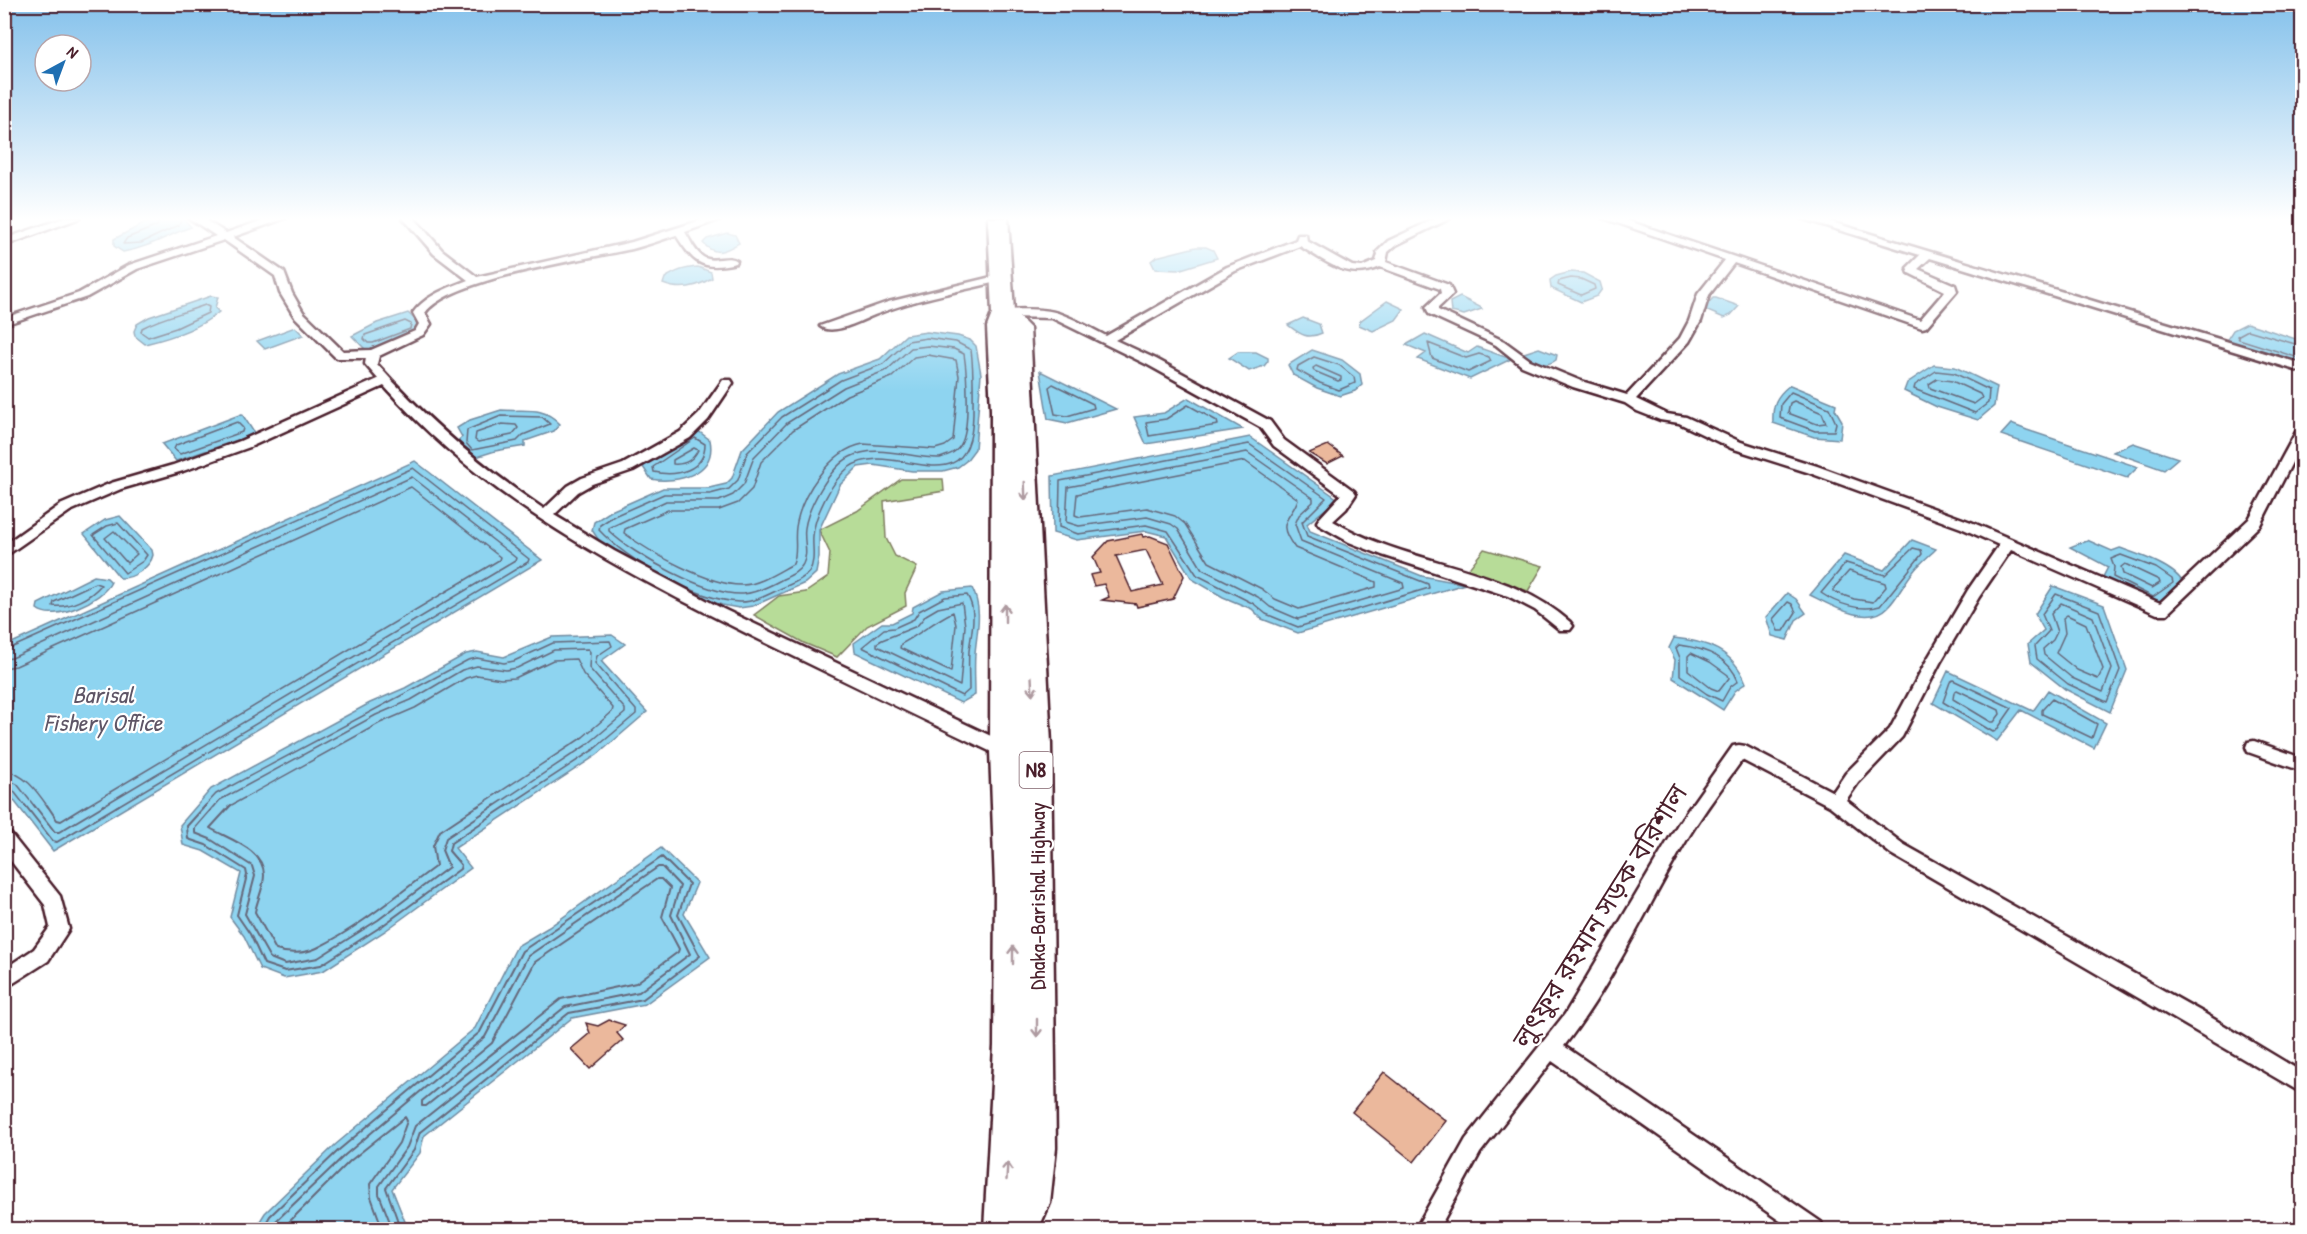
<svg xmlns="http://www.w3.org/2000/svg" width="2307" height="1234" viewBox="0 0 2307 1234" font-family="'Patrick Hand','Noto Sans Bengali',sans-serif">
<rect width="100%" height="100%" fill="#fff"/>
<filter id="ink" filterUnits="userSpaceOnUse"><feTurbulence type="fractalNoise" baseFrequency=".0167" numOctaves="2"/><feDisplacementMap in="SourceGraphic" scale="12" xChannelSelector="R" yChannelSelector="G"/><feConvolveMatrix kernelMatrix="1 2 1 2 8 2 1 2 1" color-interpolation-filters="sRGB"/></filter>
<g filter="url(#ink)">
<path fill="#b7dc98" stroke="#807e62" stroke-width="1.5" d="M901,479H943L944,491L884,501L886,538L895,556L917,567L905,593L906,606L867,626L837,657L804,643L754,615L779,596L806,592L828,577L830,553L819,530L857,511Z
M1484,549L1543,566L1528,591L1466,572Z"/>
<path fill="#8ed4f0" stroke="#738ca1" stroke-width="1.5" d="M164,218H183L191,227C168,235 148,248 123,252L114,246V239L143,224Z
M727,233L735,235L739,243C725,251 715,257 703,243L707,239Z
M1196,247H1206L1213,250L1217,258L1178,270L1155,269L1151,261L1156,257Z
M698,267L711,272L712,278C697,287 680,291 663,284L665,278C676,271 684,268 698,267Z
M1571,272L1583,273L1600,282L1602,289L1597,296L1581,302L1551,288L1550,280L1556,276Z
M211,296L218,297L215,308L219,312C199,329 170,338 145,344L135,336L134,331L137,324L149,317Z
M1460,297L1480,307L1482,309L1464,315L1451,312L1450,302Z
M1713,298H1716L1739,306L1731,315L1724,318L1703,309Z
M1387,301L1404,309L1396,320L1373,331L1359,325L1360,321Z
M408,313L422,326C411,339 382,350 365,349L352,336L377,323Z
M1303,318L1319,324L1322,333C1307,340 1300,334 1288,325Z
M2247,323L2302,341V365L2226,341L2233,330Z
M295,327L303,335L265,349L257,341Z
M927,332L958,336L970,340L976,346L981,374L975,449L966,461L958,467L943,471H912L873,465L858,467L840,485L819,530V557L816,573L805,583L753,606L739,608L722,605L693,595L602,545L592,530L594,522L611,511L663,488H709L726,484L732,478L742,450L778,412L838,374L880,359L906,335Z
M1425,334L1468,353L1477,347L1511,359L1470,379L1418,359L1426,353L1406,345Z
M1539,348L1557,355L1556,360C1546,367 1535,364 1526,357L1524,353Z
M1312,350L1342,360L1360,374L1362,385L1355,391L1340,396L1317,388L1293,375L1288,365Z
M1238,352H1256L1268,358V361L1264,366L1249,371L1229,358Z
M1934,365L1955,367L1997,387L1994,406L1978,420L1937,407L1904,391L1907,383Z
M1040,371L1116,409L1067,423L1048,419Z
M1790,385L1836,404L1835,409L1842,421L1840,439L1814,437L1773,423C1772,405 1776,396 1790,385Z
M1188,398L1243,429L1146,444L1134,417L1164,413Z
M501,410C525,412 542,405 560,424L554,431L525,441V446L495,451L470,459L454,444L462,437L457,428L470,420Z
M242,414L255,434L176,461L162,444Z
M2011,424L2027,430L2138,467L2127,478L2001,435Z
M697,430L710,440C717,474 677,484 651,479L643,467L666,449Z
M1250,437L1338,499L1307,524L1310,531L1422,576L1465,584L1298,633L1262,619L1252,609L1223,597L1192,579L1166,536L1146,531L1077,540L1053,533L1052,476Z
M2133,443L2178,458L2164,470L2113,452Z
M415,461L542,560L53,851L5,789V646Z
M120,516L152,550L153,555C150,568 132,579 120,578L84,534L105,520Z
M1912,540L1936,549C1929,556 1919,564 1913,572C1904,583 1898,597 1888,607C1868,628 1830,605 1810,595L1844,555L1884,570Z
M2087,540L2112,551L2120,548C2137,554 2175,566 2183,583L2155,604L2102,579L2108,567L2070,547Z
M94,576L107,578L111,582C103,600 54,623 37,609L38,604Z
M2053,586L2104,605L2127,670L2110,712L2065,689L2031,662L2028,644L2044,630L2035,614Z
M972,588C983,609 977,631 975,653C974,667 975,681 975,695L961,703L855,652L854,643L882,623H892L912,613L913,607L943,591Z
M1787,593L1796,599L1806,613L1796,620L1787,640L1772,636L1766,617Z
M612,635L625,644L601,661L647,712L597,755L455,848L471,868L385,931L323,971L284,978L260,969L244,936L230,917L241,873L203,851L183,845L180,825L211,789L370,703L405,688L466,654L477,652L504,657L552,637Z
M1674,638C1706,641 1734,651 1746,683L1735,691L1723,710L1673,678L1675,660L1669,648Z
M1948,671L2033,711L2048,690L2106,723L2094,748L2021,710L1997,741L1933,703Z
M661,848L697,883L684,914L710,957L645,1004L572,1018L424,1136L420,1153L392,1189L408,1229H255L265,1213L335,1145L475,1028L517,946L549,927Z"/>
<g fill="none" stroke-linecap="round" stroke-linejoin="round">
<path stroke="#65677a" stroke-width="1.5" d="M160,218L157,226L127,238L123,244L141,243L179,225L181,218
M1571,278L1581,279L1594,285L1595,289L1581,295L1558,285L1559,281Z
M205,305L209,307L208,313L176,328L148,337L141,332L142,328C162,317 184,313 205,305Z
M405,321L411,324L410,329L373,343H368L364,339L365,335Z
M927,338L956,342L971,350C974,371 973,392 973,414C971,512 891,435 848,468C832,481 814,516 813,536C812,547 816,561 809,572C803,580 791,584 782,588C769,594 754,603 739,602C697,600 627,560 599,530L600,525L614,516L664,494H710L729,489L738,480L747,453L782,417L841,380L883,364L908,341Z
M1428,343L1466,358L1479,354L1489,357L1491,361L1468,372L1432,358Z
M928,346L954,349L964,354C967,373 970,426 962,442C958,452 949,455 940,458C913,459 876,443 850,457C830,467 808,507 805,528C803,540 809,553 803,564C799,572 789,576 781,580C770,586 756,593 743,594C708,596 633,555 609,531V528L666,501H719L733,495L744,484L754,457L787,423L844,387L887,370L911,348Z
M2302,346L2248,330L2237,336L2239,339L2302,359
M928,355L956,360L959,376L953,440L945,446L935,449L863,444C830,450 801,495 796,527C794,540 798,552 793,564C778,572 759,585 742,585C710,586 649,552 624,533L625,529L668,510H719L738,503L752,489L761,462L793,430L847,395L892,377L914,357Z
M1314,357L1339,365L1354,377L1355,383L1339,390L1320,383L1297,370L1298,366Z
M1316,366L1341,377V380L1338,381L1314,371L1313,368Z
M1936,371L1954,373L1989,390L1988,403L1975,413L1914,389L1915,385Z
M1937,379L1952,381L1980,394L1982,398L1974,404L1930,388L1929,384Z
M1053,384L1093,404L1094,408L1067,416L1055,414L1049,387Z
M1791,392L1829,408L1836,423L1834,431H1815L1780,418L1781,404Z
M1794,401L1822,413L1826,423L1817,424L1788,413L1790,403Z
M1188,405L1217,421L1218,425L1149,436L1146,422L1166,419Z
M501,416L542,417L550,424L523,435L517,441L472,450L466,443L467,430Z
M237,422L243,428L242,432L180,454L174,449L176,445Z
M502,424L516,425L518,428L512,435L478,442L475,440L476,433Z
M695,438L705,444C705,471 676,477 654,472L653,467Z
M1249,444L1326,498L1302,522L1307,536L1428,584L1429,588L1298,627L1266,614L1254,604L1197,575L1168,531L1146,525L1078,534L1059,527L1060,481Z
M694,448L698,450C693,460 684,465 673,464V460Z
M1247,452L1313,498V502L1299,515L1295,524L1301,541L1403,583L1404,588L1298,619L1270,607L1258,597L1202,569L1178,529L1171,524L1147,517L1079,526L1066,522L1068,487Z
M1245,461L1298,499C1291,521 1274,520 1295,548L1376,582V587L1299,609L1275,599L1262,589L1209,562L1185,524L1175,516L1147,508L1080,517L1075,515L1077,494Z
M118,523L147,555L143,561L125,573L93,535L107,526Z
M114,531L137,554L127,563L105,538Z
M1913,548L1921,550L1922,554L1880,606C1861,612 1837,604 1821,593L1846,563L1885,575Z
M2121,555L2156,568L2172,579L2173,583L2153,597L2113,577L2114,567L2111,559Z
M2125,564L2159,580L2160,583L2152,588L2123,574L2121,567Z
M1849,571L1885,583L1886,587L1873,602L1854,599L1834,592V588Z
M95,583L101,585C90,598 70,608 53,606L54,602Z
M2056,594L2099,611L2120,670L2107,702L2068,684L2037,659L2035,646L2049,631L2042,614Z
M967,595C978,612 971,633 969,651C968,664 969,677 969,690L962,696L862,647L884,629L894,628L914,619L919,611L945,597Z
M1788,602L1792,604L1796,612L1784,631H1778L1773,619Z
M962,603L965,626L960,686L877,646V643L882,640L917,626L926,615L938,608Z
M2061,603L2093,617L2112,669L2103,692L2072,678L2044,655L2043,649L2053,640L2057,632L2051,614Z
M953,612L956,625L951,672L900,648L901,644C920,634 934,621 953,612Z
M2067,615L2086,624L2103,669L2098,679L2077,670L2056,653L2065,633L2063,618Z
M1679,645C1703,648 1729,656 1738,681L1730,687L1722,701L1707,694L1680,675V658L1676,648Z
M4,651L413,468L529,559L528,562L116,807
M1691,653L1710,662L1728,675L1729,678L1719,691L1711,688L1688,670V656Z
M4,659L12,658L412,477L516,558L515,561L101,807
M4,668L16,666L411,487L500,557L499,560L85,807
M1953,680L2012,708L1996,731L1993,732L1943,702L1950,682Z
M1957,690L1999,710L2000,714L1994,722H1991L1953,699L1954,692Z
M2052,699L2097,724L2092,738L2042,714V710Z
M4,770C25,774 36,790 48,807
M4,779L17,784L35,807
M4,786L12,789L26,807
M204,807L216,794L468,660L477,658L504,663L514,661L553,643L610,641L612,646L597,656L595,663L636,710V714L593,750L506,807
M214,807L220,800L376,715L411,700L462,670L477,666L506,670L517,668L554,650L588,649L590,652L589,668L625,709V713L588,744L493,807
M228,807L380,723L415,708L466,678L477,675L501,679L515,678L553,660L576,659L583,674L613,708L612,712L583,737L477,807"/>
<path stroke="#65677a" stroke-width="2" d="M25,805L53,841L57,842L119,805
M34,805L55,832H59L104,805
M47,805L57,820L61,821L87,805
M206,805L187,826L188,839L206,845L246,870L247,875L237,915L250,934L264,964L285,971L321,965L382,926L460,869L461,865L449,851L451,843L508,805
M215,805L195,828V833L210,839L252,866L255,876L245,914L270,958L285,964L318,958L378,920L449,867L442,850L446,838L495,805
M231,805L210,828C228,839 264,849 264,875C264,888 257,900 255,912L276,950C288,954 304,954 317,948C360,927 398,894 436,866L433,846L440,831L479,805
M657,879H661L670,888L662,917L679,949L678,952L636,983L561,999L426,1106H422V1101L492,1043L535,962Z
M262,1230L270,1216L340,1149L480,1032L522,951L662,857L689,884L678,915L700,956L643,999L569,1013L420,1132L414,1150L386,1188L401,1230
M271,1230L276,1221L345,1155L485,1037L528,956L658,867H662L680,886L671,915L690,954L639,992L565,1007L415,1126L407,1147L379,1186V1194L393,1230
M281,1230L350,1161L405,1117L407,1121L399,1143L370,1184L371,1197L383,1230"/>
</g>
<path fill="#ebb89c" stroke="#4a1f2b" stroke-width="1.5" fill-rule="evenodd" d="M1328,445L1343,456L1327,464L1309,453Z
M1142,534L1143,537L1150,536L1168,543L1184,576L1173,599L1137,607L1136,604L1102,600L1109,597L1104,584L1094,586L1090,575L1100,573L1093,557L1108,541ZM1146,550L1163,585L1132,592L1116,556Z
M609,1020L625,1025L617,1033L623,1040L590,1069L571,1049L590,1033L586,1023L598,1026Z
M1384,1072L1446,1121L1414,1162L1352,1112Z"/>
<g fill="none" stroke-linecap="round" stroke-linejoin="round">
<defs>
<path id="street" d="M64,218H80L4,246V239Z
M189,218H202L226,233L269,218H286L233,237L284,272L292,293L303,312L343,351L371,350L415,331L419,324L413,313C426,295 448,288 468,280L434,254L403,218H414L442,250L477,277L632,242L708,218H725L685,232C690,240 695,252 703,257C714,264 728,254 737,261L736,263C701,271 694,263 676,235C661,240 647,245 632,249C587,259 450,278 425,313L431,324L423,335L379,356L377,364C428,421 480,466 544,509L568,486L582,478L623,464L680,432L699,414L723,380H731L733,383L708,420L690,438L633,470L592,484L578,492L554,515L614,551L723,609L1012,746L1014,751L1012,756L1006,757L1000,756C918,717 836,677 754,637C620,570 484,500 384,386L250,447L183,471L121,489L70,511L4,557V545L60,505L111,483L173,465L240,441L378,379L365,364L366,358H336L294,316L280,293L275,276L224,240L137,269L87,297L4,325V318L79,293L129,265L216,236Z
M1437,218H1451L1396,245L1388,252L1386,262L1449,285L1453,294L1438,308V310L1504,341L1530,360L1581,381L1627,395L1680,338L1689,321L1698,294L1725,260L1603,218H1620L1920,320L1945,291L1909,273L1907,268L1920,255L1800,218H1818L2302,364V372L1930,258L1918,269L1955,285L1957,291L1926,327L1922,328L1734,263L1709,295L1701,321L1689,342L1636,399L1667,414L1686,417L1741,442L1817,466L1971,522L2160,603L2249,519L2296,432L2302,428V443L2260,525L2167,614H2157L2011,550L1979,597L1940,663L1902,737L1858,783L1846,800L1903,844L2202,1012L2302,1072V1093L1891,854L1830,806L1742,760C1724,785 1705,810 1689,836C1647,906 1614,982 1564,1046L1821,1222L1824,1230H1793L1552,1061L1480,1153L1438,1230H1415L1466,1139L1565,1014L1678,824L1733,746L1739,745L1745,746L1833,792L1846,773L1890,729L1928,658L1968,590L1999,545L1961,528L1807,472L1731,448L1679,423L1660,420L1637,411L1625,403L1573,387L1522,366L1496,345L1429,314L1426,307L1441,293L1440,289L1380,267C1348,281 1327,262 1300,246L1235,271L1115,340L1156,359L1270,421L1284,440L1354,491L1356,494L1346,509L1333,521C1407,566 1504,564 1570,622L1573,626L1570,630H1560L1535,610L1508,596L1382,555L1349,542L1319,525L1317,522L1319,519L1341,495L1274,446L1260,427L1148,365L1052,318L1003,317L997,314C1006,307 1047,309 1058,313C1075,319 1091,328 1106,336L1227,267L1296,240L1298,235H1306L1307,241L1352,266L1362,267L1376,261L1378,254L1377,252L1388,241Z
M1000,275L1006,278L1004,280C962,291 918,298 877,314C863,319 833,337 820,326L888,302Z
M2254,741L2302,758V771L2248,752L2246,747L2248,742Z
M4,831L10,833L60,896L69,929L48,961L4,989V969L34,949L50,927L45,905L4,852Z"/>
<path id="highway" d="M988,218H1008L1014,312L1030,328L1051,744L1056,1148L1050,1203L1038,1230H984L994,1046L995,886L990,751L991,410L987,327L992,314Z"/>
</defs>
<use href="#street" stroke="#4a1f2b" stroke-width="5"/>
<use href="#highway" stroke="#4a1f2b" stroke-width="5"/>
<use href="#street" fill="#fff" fill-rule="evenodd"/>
<use href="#highway" fill="#fff" fill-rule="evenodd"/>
</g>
<defs><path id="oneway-shaft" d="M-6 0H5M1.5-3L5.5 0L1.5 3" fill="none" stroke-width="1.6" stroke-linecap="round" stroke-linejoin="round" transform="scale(1.5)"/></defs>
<g stroke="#ae9aa0">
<use href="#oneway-shaft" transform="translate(1025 491) rotate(88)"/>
<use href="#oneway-shaft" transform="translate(1005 613) rotate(-90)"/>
<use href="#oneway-shaft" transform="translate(1032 686) rotate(87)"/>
<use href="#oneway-shaft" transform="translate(1013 955) rotate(-90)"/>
<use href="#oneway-shaft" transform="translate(1037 1028) rotate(90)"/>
<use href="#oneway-shaft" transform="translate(1007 1171) rotate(-87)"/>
</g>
</g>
<linearGradient id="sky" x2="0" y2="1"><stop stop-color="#84c1eb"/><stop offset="0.56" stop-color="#fff"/><stop offset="1" stop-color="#fff" stop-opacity="0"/></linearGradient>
<rect width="2307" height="391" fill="url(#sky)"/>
<g text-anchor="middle" stroke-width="4.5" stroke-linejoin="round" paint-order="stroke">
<rect fill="#fff" stroke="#80626b" stroke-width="1.5" x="1019.5" y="752" width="33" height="36" rx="4.5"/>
<g font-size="21" font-weight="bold" fill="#4a1f2b">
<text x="1036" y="777">N8</text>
</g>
<g font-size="22" fill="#4a1f2b" stroke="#fff">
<text transform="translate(1037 896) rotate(-90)" y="8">Dhaka-Barishal Highway</text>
</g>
<g font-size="24" font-style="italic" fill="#5e5566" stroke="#fff">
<text x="103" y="703">Barisal<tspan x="103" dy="28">Fishery Office</tspan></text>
</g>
<g font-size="27" fill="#4a1f2b" stroke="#fff">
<text transform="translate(1600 916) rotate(-58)" y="9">লুৎফুর রহমান সড়ক বরিশাল</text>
</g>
</g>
<rect width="2307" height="1234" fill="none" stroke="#fff" stroke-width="24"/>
<rect x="12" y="12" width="2283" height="1210" fill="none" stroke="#4a1f2b" stroke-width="2" filter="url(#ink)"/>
<g transform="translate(63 63) rotate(41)"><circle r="28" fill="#ffffff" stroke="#b7a5aa" stroke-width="1.5"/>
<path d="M0-4.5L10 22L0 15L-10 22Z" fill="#1f6fb2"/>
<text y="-9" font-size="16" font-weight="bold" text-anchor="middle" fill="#4a1f2b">N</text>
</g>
</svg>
